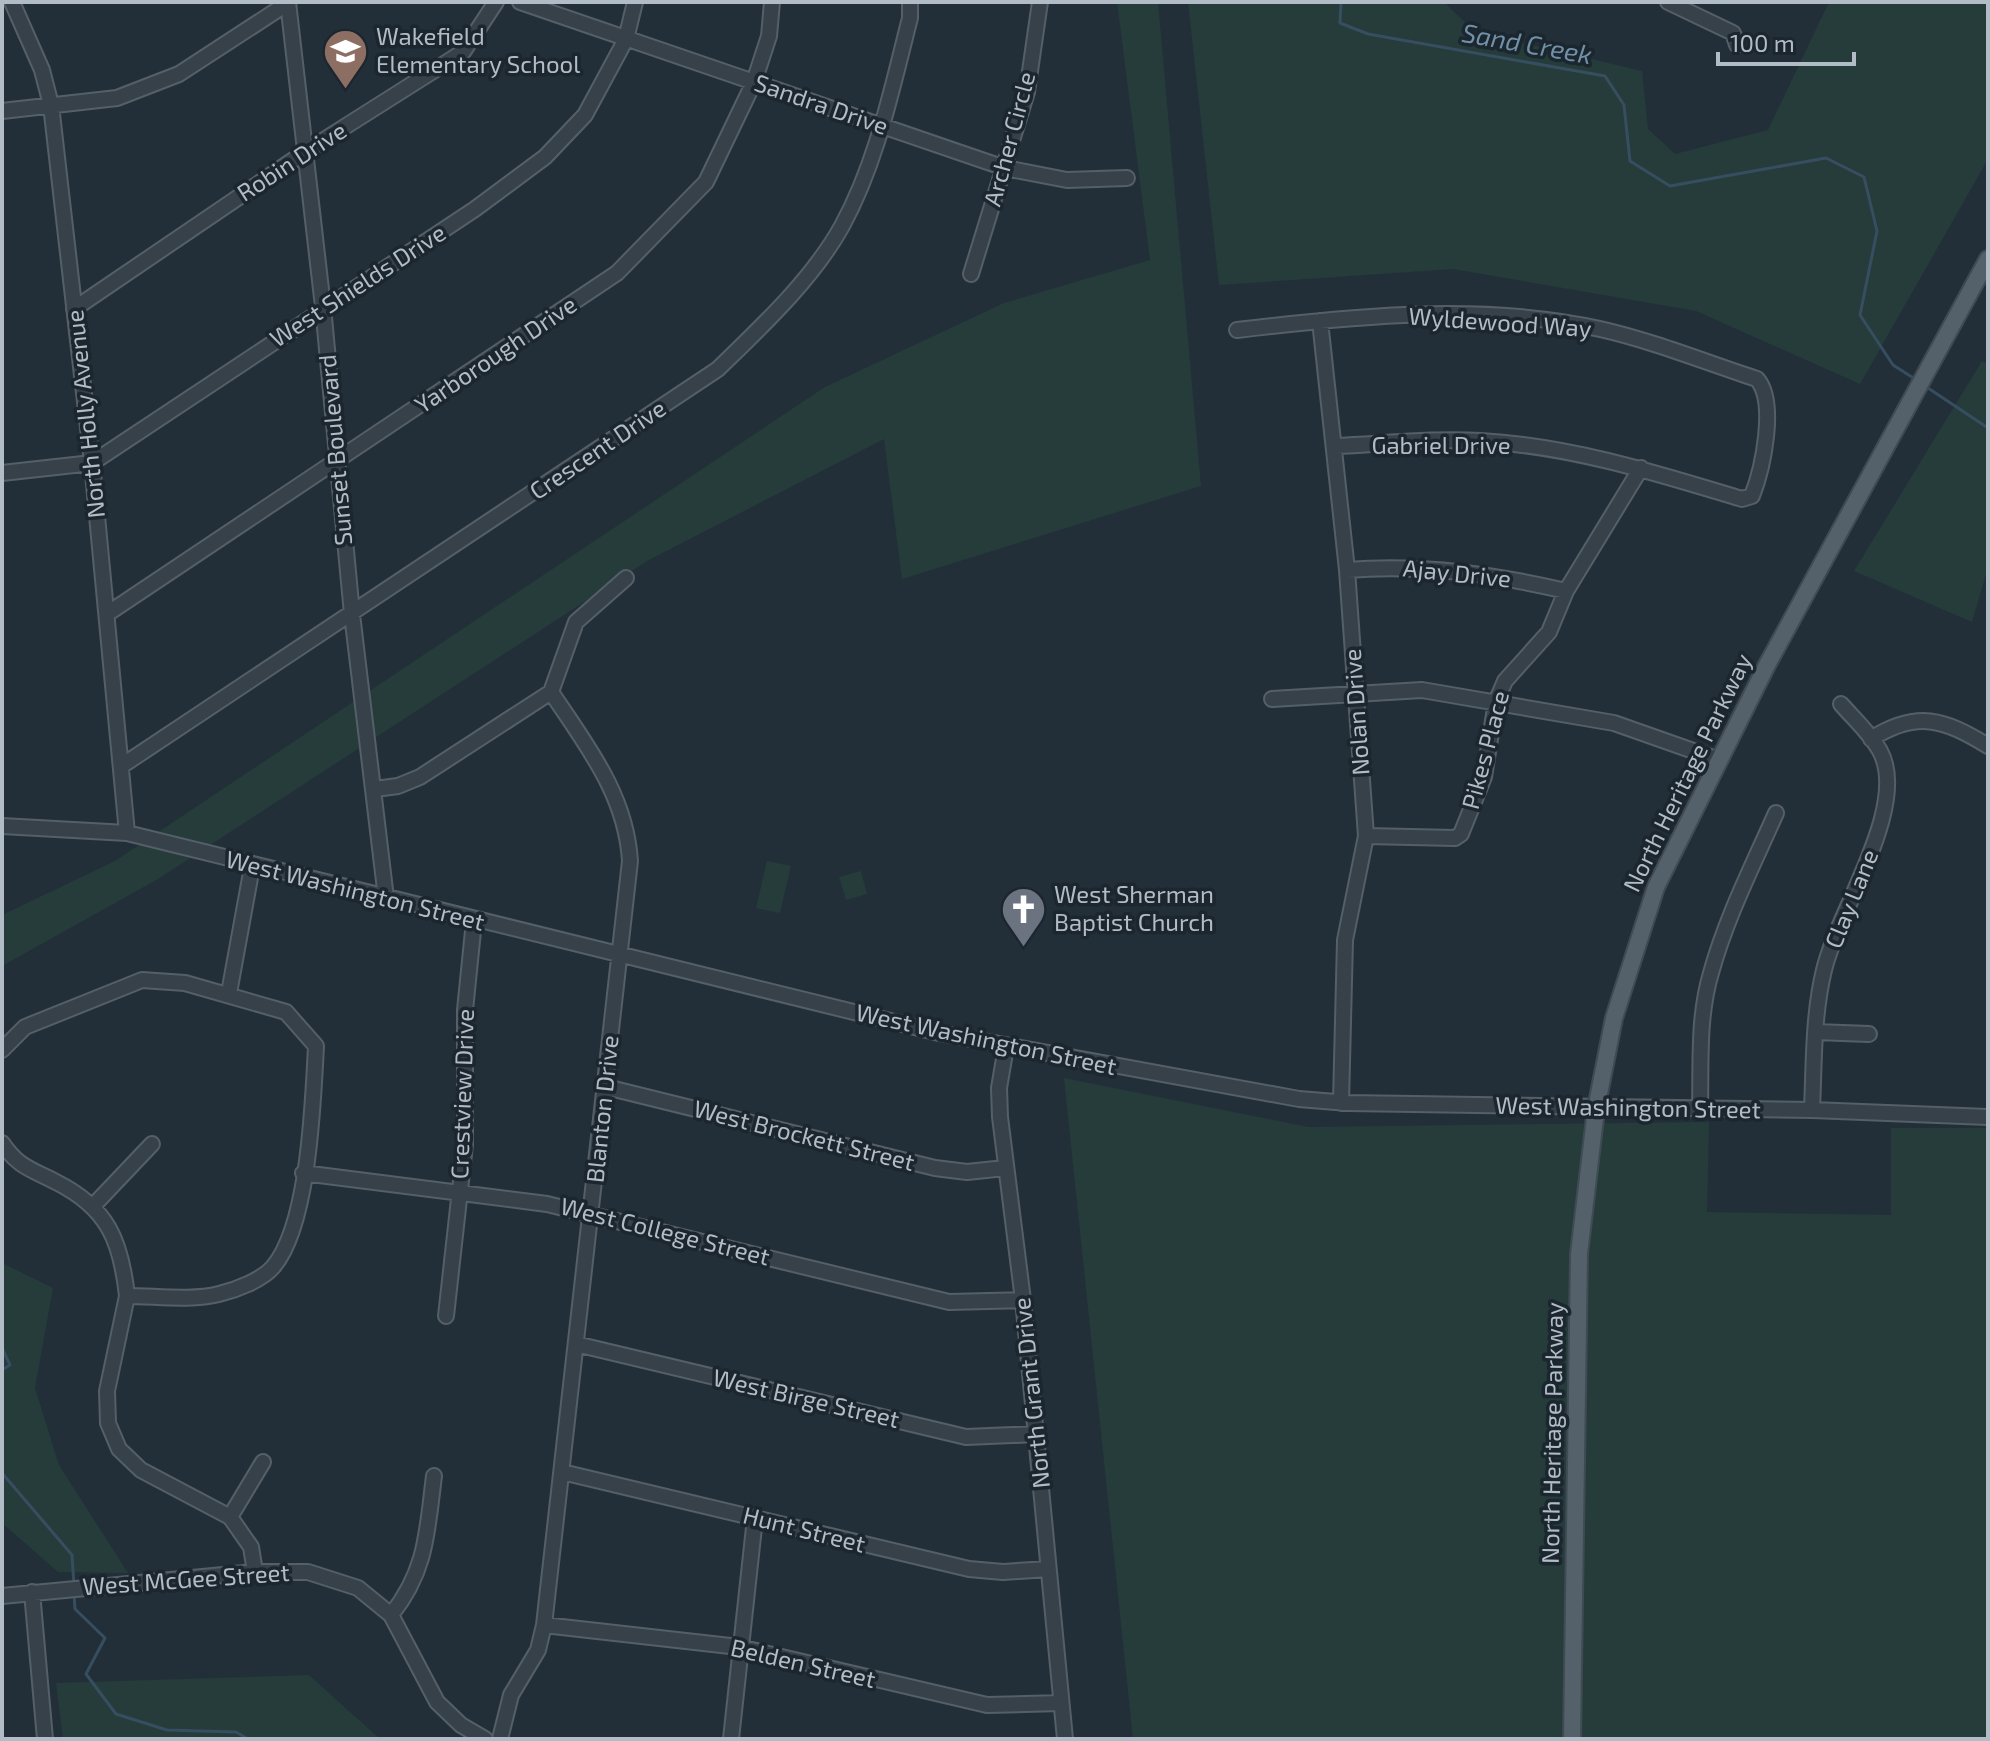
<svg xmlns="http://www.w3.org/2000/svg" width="1990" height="1741" viewBox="0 0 1990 1741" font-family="'Exo 2',sans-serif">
<rect width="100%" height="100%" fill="#222f39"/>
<path fill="#253c3b" d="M1117,2H1158L1201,486L902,579L884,439L647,561L158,879L2,966V915L115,861L825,387L1004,303L1150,260Z
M1188,2H1444L1474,31L1642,71L1648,129L1675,154L1768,130L1829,2H1988V159L1860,384L1696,311L1453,269L1219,285Z
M1982,361L1988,365V567L1972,622L1854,571Z
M767,861L791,866L780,913L756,908Z
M861,871L867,894L846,900L839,877Z
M1064,1078L1308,1127L1709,1122L1707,1212L1891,1215V1128H1988V1739H1133Z
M2,1263L53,1288L35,1388L59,1465L128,1573L58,1572L2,1523Z
M309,1675L380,1739H63L56,1683Z"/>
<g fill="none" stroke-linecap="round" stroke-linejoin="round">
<path stroke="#364e60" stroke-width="3" d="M1341,2L1340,23L1368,34L1605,76L1624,105L1630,161L1670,186L1826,158L1864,177L1877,231L1860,315L1893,365L1915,379
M1925,386L1988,428
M2,1348L10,1365L2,1370
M2,1473L72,1555L74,1586
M74,1594L75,1609L105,1638L86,1674L116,1714L167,1730L236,1732L248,1739"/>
<defs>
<path id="minor" d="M12,2L42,70L51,105L92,463L127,833
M288,2L323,307L352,614L386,898
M520,2L1005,168L1067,180L1127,178
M1668,2L1733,33L1737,45
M2,111L117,98L179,74L288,3
M971,274L1027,92L1040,2
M74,309L305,152L463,52L496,2
M1320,321L1347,570L1366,836L1345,940L1341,1103
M1237,330C1355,316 1482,303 1600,329C1653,341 1705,362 1757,379C1777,402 1763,468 1752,496L1742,499C1656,473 1571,446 1481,441C1433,438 1383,444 1335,446
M2,473L92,463L475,209L545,157L585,115L626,39L635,2
M1347,570C1421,564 1493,574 1566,591
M107,614L617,273L706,182L754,82L769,36L772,2
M551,692L576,622L626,578
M1272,699L1422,690L1614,723L1719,760
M1871,739C1917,710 1944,719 1988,746
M123,765L718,369C761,327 812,280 842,226C877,162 892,88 910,18V2
M375,789L398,786L420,777L551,692
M2,826L127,833L939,1033L1299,1099L1348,1103L1812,1110L1988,1117
M1366,836L1455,838L1461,834L1484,777L1496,702L1505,681L1549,632L1566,591L1641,468
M229,993L252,867
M1816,1032L1869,1034
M1006,1047L999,1088L1000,1117L1023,1300L1065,1739
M2,1050L25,1027L142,980L185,983L286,1012L316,1046C313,1102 309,1225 273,1267C262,1280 236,1290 219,1294C191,1301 156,1296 127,1296C121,1241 108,1208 56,1182C31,1169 18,1167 2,1143
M606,1087L935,1168L967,1172L1005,1168
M1700,1108C1701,1063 1698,1016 1711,973C1726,918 1753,865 1776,813
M1812,1110C1814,1064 1813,1015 1824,970C1838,910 1910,806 1880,751C1870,733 1854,719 1841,704
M303,1173L547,1204L949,1302L1023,1300
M94,1205L152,1144
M127,1296L107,1391L108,1423L119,1449L141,1470L230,1517L251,1547L255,1572
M446,1316L465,1145V1010L474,921
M576,1344L966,1437L1037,1434
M562,1472L969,1569L1003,1572L1048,1569
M230,1517L263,1462
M32,1592L45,1739
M2,1596L255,1572H308L358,1588L391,1615L437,1702L461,1725L485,1739
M391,1615C427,1570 427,1531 434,1476
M544,1625L739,1647L987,1705L1061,1703
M500,1739L511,1695L538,1650L544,1625L630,861C626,795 587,746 551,692
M731,1739L755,1518"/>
<path id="major" d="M1572,1739L1579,1254L1596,1109L1614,1018L1656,887L1767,665L1988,259"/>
</defs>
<use href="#minor" stroke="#545f67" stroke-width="18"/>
<use href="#major" stroke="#3f4a53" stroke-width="20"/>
<use href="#minor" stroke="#36414a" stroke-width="14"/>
<use href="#major" stroke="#54606a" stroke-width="16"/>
</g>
<defs>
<symbol id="school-pin" viewBox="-11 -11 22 30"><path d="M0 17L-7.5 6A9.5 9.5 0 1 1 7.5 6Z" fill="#8d6e63" stroke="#1b262e"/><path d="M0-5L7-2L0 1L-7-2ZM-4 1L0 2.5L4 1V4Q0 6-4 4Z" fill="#fff"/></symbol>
<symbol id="church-pin" viewBox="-11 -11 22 30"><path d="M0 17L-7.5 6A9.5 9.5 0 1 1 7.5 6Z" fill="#6b7280" stroke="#1b262e"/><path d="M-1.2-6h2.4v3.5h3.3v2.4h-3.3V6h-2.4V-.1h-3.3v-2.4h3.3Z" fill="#fff"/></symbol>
</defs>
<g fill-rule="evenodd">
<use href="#school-pin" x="320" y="26" width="51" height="69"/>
<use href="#church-pin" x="998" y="884" width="51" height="69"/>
</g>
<g text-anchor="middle" stroke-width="7" stroke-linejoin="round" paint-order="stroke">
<g font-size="24" fill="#b1bcc6" stroke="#1b262e" text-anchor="start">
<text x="376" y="45">Wakefield<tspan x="376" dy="28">Elementary School</tspan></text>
<text x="1054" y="903">West Sherman<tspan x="1054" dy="28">Baptist Church</tspan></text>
</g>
<g font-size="24" fill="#b1bcc6" stroke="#1b262e">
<text transform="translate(821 105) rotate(19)" y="8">Sandra Drive</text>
<text transform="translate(1010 139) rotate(-75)" y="8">Archer Circle</text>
<text transform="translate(292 162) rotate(-33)" y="8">Robin Drive</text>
<text transform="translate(358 286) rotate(-33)" y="8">West Shields Drive</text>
<text transform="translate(1500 323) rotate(4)" y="8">Wyldewood Way</text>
<text transform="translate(496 355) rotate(-34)" y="8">Yarborough Drive</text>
<text transform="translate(86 414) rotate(-96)" y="8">North Holly Avenue</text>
<text x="1441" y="454">Gabriel Drive</text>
<text transform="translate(336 450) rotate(-95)" y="8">Sunset Boulevard</text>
<text transform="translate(598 450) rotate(-34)" y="8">Crescent Drive</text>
<text transform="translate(1457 574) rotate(6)" y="8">Ajay Drive</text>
<text transform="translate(1357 712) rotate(-94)" y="8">Nolan Drive</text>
<text transform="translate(1486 750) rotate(-75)" y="8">Pikes Place</text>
<text transform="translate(1688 773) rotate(-64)" y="8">North Heritage Parkway</text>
<text transform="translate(355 891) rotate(14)" y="8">West Washington Street</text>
<text transform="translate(1852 899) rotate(-68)" y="8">Clay Lane</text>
<text transform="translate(986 1040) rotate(12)" y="8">West Washington Street</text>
<text transform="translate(463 1094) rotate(-88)" y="8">Crestview Drive</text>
<text transform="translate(1628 1108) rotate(1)" y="8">West Washington Street</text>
<text transform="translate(603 1109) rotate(-84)" y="8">Blanton Drive</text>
<text transform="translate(804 1136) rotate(14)" y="8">West Brockett Street</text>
<text transform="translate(665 1232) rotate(14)" y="8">West College Street</text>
<text transform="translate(1032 1393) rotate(-96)" y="8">North Grant Drive</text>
<text transform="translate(806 1399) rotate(13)" y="8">West Birge Street</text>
<text transform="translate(1553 1433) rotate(-89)" y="8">North Heritage Parkway</text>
<text transform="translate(804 1530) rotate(14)" y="8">Hunt Street</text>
<text transform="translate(186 1580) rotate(-4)" y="8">West McGee Street</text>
<text transform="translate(803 1664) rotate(13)" y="8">Belden Street</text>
</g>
<g font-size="26" font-style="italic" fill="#7191a9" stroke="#1b262e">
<text transform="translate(1527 44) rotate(10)" y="9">Sand Creek</text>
</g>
</g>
<rect width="1990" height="1741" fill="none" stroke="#b1bcc6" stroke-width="8"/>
<path d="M1718 52v12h136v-12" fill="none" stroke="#b1bcc6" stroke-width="4"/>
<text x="1730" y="52" font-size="24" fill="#b1bcc6" stroke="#1b262e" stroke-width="6" paint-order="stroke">100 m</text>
</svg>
